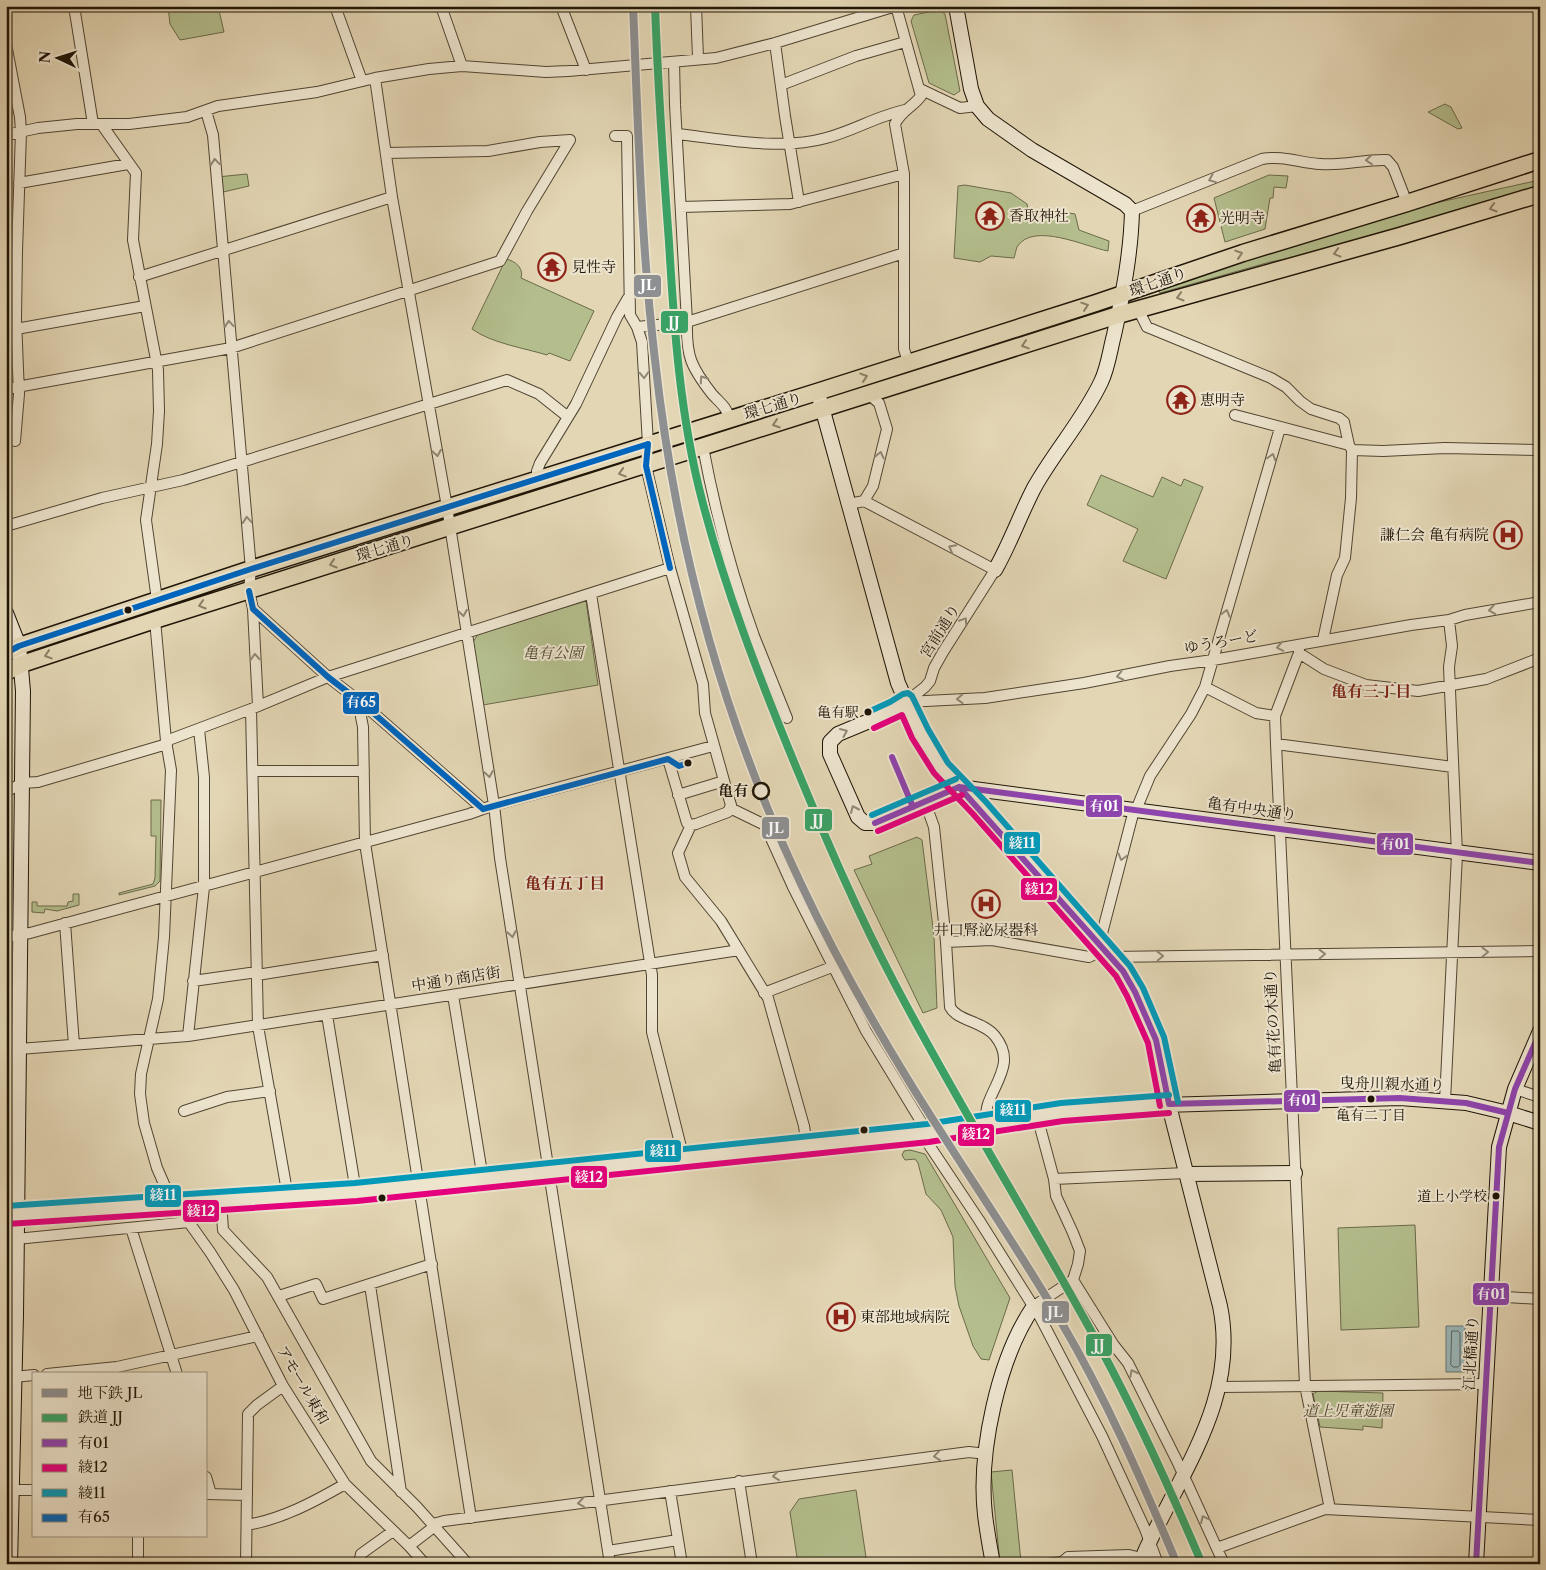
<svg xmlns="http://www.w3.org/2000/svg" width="1546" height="1570" viewBox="0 0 1546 1570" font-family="'Libre Caslon Text','Noto Serif JP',serif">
<rect width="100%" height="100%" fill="#e3d6b4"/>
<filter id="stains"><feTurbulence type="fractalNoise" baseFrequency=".004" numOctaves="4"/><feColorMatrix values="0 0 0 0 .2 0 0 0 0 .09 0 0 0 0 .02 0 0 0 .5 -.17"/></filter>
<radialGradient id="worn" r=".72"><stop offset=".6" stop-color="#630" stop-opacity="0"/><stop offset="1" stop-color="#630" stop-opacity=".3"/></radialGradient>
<path fill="#b4be8d" stroke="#6a6a4a" d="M168,6H218L224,32L180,40L170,24Z
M939,10L945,14L960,91L954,95L929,83L911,21L914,15Z
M1445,104L1451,107L1462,128L1458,129L1428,112Z
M247,174L249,186L219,193L217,177Z
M1269,175L1288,176L1286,188L1274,187L1273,198H1270L1265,229L1225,242L1214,198Z
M1535,181V189L1322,252L1270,262L1160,293L1158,289L1237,261L1417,207Z
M965,185L1011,193L1027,204L1029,216L1051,217L1057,211L1075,214L1079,230L1109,241L1108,251C1086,247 1033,221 1017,247C1016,250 1015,255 1014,258L991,256L980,262L954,258L958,186Z
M506,259C515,261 524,268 521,278L594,311L570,361L549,353L547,355C524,348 491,343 472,329Z
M1101,475L1153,497L1162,477L1181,486L1184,479L1203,487L1166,579L1123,561L1138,529L1087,505Z
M586,601L598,685L483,705L473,642L478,634Z
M151,800H161L160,881L155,886L119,895V893L153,884L155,878L156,836H151Z
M917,837L922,840L934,936L937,1008L923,1013L854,870L872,864L869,856Z
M73,894H79V905L57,911L45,909L44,913L32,912V902H37V906H67L68,902L73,901Z
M910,1150L925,1154L1010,1298L989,1360L981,1359L973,1346L959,1306L955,1286L953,1237L941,1210L926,1194L918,1163L915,1159L905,1160L902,1155L904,1151Z
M1415,1225L1419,1327L1341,1330L1338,1228Z
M1318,1391L1383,1393L1382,1428L1363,1426V1430L1320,1427L1313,1394Z
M1012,1470L1021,1562L1000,1564L991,1472Z
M856,1490L867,1564H798L790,1512L799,1499Z"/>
<path fill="#9ab6b8" stroke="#697671" d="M1446,1326H1465V1372H1446Z"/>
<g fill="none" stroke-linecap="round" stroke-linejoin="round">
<path stroke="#5c6660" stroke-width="1" d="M1452,1331H1458L1460,1333V1365L1458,1367H1453L1451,1365Z"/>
<path stroke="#697671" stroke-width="4" d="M21,1226L141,1217"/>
<defs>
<path id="street" d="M74,6L93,124
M335,6L362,81
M441,6L462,66
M561,6L586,70
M696,6L698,58
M896,6L921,96C913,107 901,111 895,124L904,174V349L908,362
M775,43L785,116L799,202
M6,44L20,117L21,132L17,251L16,319L19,394L15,441
M674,62L675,105L687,322L904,253
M375,78L392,197L447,507L494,805L500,858L610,1564
M781,85L856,56L905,42
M920,89L960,108L977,106
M206,111L213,135L251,569L249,591L253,609L328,677L363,704L483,809
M102,125L136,173L133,240L158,370L159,411L157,444L146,520L157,600
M677,134C723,139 780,151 826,138C853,131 877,116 905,110
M6,135L38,128L77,124H129L187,117L218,106L317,92L375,78L429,69L462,66L546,72L568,71L716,58L775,43L896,6
M615,136H627L630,315L637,327L642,342L648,444L646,466L670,568L703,684L705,713L730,802L731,805L728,812L696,824L691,825L687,823L668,759
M386,153L488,151L540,142L570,140
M19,183L128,164
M681,207L790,204L904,174
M1132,211L1262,159C1282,155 1301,163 1320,164C1343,166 1365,159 1387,160L1393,167L1407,203
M139,277L392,197
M1138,309L1147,327L1271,378L1286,387L1300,401L1311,409L1339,418L1344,422L1349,445
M637,327L687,322C686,356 691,367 712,394C720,403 726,406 730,419
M16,329L145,306
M6,389L231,348L500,261L527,211L570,140
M1235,415L1349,445L1352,450L1383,451L1445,448L1540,450
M703,447C715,511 732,575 754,636C765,664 776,691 787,718
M537,479V471L540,463L576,404L617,317L628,298
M864,501L873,486L887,429L879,403L868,394
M849,504L864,501L995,570L943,652L934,668L930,681L925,687L906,702
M6,526L102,498L183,480L507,380L539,394L568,417
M591,594L652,975V1032L684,1159
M253,609L258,706
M155,620L166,741L171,770L164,937L158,999L141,1074L140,1094L144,1123L157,1168L168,1193L210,1252L234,1290L283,1386L345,1484L409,1546L425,1564
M1323,640L1337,575L1345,558L1351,498L1352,450
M1299,647V653L1324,669L1366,685L1418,691L1486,679L1540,658
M1299,653L1275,716L1276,744L1305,1385L1330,1509
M1205,687L1256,713L1275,716
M906,702L985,698L1084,683L1170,666L1213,660L1411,625L1449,620L1465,615L1540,602
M363,704L361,717L363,727L365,843L471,1518
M251,709L258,1026L288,1197
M166,741L251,709L328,677L670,568
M1276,744L1453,767
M253,771H364
M6,792L22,783L38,782L167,744
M678,795L724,781
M925,802L934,827L946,942L950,1007C957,1021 983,1021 995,1036C1015,1061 997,1079 988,1104C986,1110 986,1116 985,1123
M730,808L765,825L793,887L866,1031L928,1133
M1136,810L1150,776L1191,714L1205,687L1280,428
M691,825L678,853L685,877L721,921L768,998L804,1126L807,1146
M65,923L74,1045
M6,937L30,933L469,814L494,805L713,746
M946,942L992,940L1089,957L1093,955L1101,947
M1099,945L1134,810
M1111,957L1540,951
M257,975L383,955
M193,981L257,972
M764,993L832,967
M453,995L483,1179
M327,1015L356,1192
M188,1036L204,887V777L199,729
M19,1049L188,1036L739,950
M6,1075L17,1073
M1515,1089L1540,1097
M1445,1101L1457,854L1449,667L1452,646L1449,620
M184,1111L227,1097L270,1091
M921,1133L979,1220L1040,1317L1102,1436L1145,1529L1158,1564
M1054,1179L1186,1173
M221,1201L223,1230L267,1277L371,1461L417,1507L468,1564
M131,1228L177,1374
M6,1240L189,1222
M1073,1280L1113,1344L1128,1363L1177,1461L1224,1564
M370,1285L401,1492
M279,1296L316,1284L323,1299L432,1264
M1490,1296L1540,1299
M1034,1306L1073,1280L1078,1264L1080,1251L1073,1233L1056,1196L1054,1179L1037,1116
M47,1374L117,1367L258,1336
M14,1377L34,1375
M1220,1387L1485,1384
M206,1477L211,1494
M739,1481L752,1564
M6,1490H34
M670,1491L682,1564
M206,1494L247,1495
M433,1524L444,1521L969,1452L986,1454
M247,1525C282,1519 314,1502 345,1484
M409,1546L435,1526
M1217,1548L1325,1509L1540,1520
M608,1551L678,1540
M138,1564V1536
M246,1564L248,1414L257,1405L283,1386
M359,1564L361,1554L393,1531
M1047,1564L1062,1562L1068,1557L1129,1555L1142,1558"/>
<path id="secondary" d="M956,6L971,89L977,106L988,119L1032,150L1125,204L1132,211C1131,253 1123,294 1114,335C1110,350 1108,368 1101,382C1083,420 1054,452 1034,488C1020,515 1010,544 995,570
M820,400L898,683L920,733L941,768L979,808L1123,971L1135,992L1156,1040L1164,1086L1220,1306C1236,1384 1197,1448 1163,1515C1155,1531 1146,1547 1140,1564
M6,613L19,646L23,691L16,1315L10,1564
M906,702L886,714L838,734L830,742V754L858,817L865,823H875L959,787
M959,787L1540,863
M1186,1174L1295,1173
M16,1214L356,1192L928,1133L1062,1112L1131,1106L1400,1098L1466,1103L1508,1113L1540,1123
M993,1564C990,1548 987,1531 985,1515C978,1453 998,1358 1034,1306
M1476,1564L1499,1147L1515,1089L1540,1031"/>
<path id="primary" d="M6,653L19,646L37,640L251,569L817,392L1096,303L1243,253L1407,203L1540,160
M6,672L22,664L155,620L1118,315L1400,236L1540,194"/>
</defs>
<use href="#street" stroke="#504532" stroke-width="12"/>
<use href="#secondary" stroke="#1f1507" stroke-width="16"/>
<use href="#primary" stroke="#1f1507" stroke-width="19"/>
<use href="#street" stroke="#ede4ce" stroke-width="10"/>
<use href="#secondary" stroke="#ede4ce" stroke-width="14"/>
<use href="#primary" stroke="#e3d6b4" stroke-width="16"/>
<defs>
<path id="bus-1" d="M892,757L913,807
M959,787L1540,863
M959,787L1123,971L1135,992L1156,1040L1169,1104
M875,823L959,787
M1169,1104L1400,1098L1466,1103L1508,1113
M1476,1564L1499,1147L1515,1089L1540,1032"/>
<path id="bus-2" d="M874,728L902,715L912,738L934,773L973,814L1116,976L1127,996L1148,1043L1160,1106
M878,831L962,795
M7,1224L357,1201L929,1142L1063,1121L1169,1113"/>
<path id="bus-3" d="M868,712L890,702L903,694L908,693L912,696L928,729L948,763L986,802L1130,966L1143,988L1164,1037L1178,1102
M872,815L956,779
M6,1206L355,1183L927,1124L1061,1103L1169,1095"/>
<path id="bus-4" d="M648,444L646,466L670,568
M249,591L253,609L328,677L363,704L483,809
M6,653L19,646L251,569L648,444
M483,809L668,759L679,766L688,763"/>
</defs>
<use href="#bus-1" stroke="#ede4ce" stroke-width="10"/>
<use href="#bus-2" stroke="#ede4ce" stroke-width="10"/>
<use href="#bus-3" stroke="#ede4ce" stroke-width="10"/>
<use href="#bus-4" stroke="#ede4ce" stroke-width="10"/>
<use href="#bus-1" stroke="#8e44ad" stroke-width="6"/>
<use href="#bus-2" stroke="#e5007d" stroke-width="6"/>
<use href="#bus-3" stroke="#039aba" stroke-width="6"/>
<use href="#bus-4" stroke="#0065bd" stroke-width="6"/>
<defs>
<path id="rail-1" d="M655,6C658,85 663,163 669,242C674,328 680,416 702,500C725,589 759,677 794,762C825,837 857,912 895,984C960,1108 1035,1227 1102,1351C1139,1420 1171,1491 1202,1564"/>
</defs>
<use href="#rail-1" stroke="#ede4ce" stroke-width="11"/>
<use href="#rail-1" stroke="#39a366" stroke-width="8"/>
<defs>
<path id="metro-1" d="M633,6C638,124 641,243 655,360C675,541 723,721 802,886C833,952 869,1016 907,1078C957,1160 1012,1238 1060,1320C1106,1398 1142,1481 1177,1564"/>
</defs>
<use href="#metro-1" stroke="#ede4ce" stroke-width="11"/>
<use href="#metro-1" stroke="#8d8f91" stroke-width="8"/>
</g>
<defs><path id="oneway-chevron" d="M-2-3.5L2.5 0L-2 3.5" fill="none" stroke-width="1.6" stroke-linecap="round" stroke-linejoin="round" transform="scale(1.25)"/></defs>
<g stroke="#908774">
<use href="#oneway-chevron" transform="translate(1369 160) rotate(175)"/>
<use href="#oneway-chevron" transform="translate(215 162) rotate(-95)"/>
<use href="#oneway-chevron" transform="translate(1212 179) rotate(158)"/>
<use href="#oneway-chevron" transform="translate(229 324) rotate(-95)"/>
<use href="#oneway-chevron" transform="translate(644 375) rotate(87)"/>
<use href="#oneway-chevron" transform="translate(703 379) rotate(-125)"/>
<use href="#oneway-chevron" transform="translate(437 453) rotate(80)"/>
<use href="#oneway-chevron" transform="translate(880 455) rotate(-77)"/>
<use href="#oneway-chevron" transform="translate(1272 457) rotate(-74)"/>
<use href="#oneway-chevron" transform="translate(247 520) rotate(-95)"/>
<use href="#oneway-chevron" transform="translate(952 548) rotate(-152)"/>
<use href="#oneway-chevron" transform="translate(1492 610) rotate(171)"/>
<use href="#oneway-chevron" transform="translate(463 613) rotate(81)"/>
<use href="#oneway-chevron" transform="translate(1226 613) rotate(-74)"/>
<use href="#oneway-chevron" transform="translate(964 621) rotate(-57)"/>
<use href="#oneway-chevron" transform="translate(1280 647) rotate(169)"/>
<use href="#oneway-chevron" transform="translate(255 657) rotate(-93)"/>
<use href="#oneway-chevron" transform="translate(1120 676) rotate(168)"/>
<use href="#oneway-chevron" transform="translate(960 699) rotate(177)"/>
<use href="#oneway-chevron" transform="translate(844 732) rotate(-24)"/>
<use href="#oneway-chevron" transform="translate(489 774) rotate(81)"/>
<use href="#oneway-chevron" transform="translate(854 809) rotate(-114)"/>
<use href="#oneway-chevron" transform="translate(1122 857) rotate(105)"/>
<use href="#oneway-chevron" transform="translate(512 934) rotate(81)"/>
<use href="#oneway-chevron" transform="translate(1485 952) rotate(-1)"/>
<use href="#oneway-chevron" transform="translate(1322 954) rotate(-1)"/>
<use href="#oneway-chevron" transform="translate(1160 956) rotate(-1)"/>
<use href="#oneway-chevron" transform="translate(1133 1373) rotate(-117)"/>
<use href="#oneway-chevron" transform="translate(937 1456) rotate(173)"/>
<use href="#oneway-chevron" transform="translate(776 1476) rotate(173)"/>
<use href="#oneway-chevron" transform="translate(581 1503) rotate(172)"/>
<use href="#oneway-chevron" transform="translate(1204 1519) rotate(-115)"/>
</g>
<g stroke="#8b7f66">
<use href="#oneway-chevron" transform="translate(1493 208) rotate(163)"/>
<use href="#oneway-chevron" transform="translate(1337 253) rotate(165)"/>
<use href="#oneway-chevron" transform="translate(1239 254) rotate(-18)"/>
<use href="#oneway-chevron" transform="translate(1180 297) rotate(164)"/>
<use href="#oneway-chevron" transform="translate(1085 306) rotate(-18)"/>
<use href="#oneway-chevron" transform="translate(1025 345) rotate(162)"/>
<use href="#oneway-chevron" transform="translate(864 377) rotate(-18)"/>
<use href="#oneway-chevron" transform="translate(776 424) rotate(162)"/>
<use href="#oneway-chevron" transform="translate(622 473) rotate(163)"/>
<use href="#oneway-chevron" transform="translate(333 564) rotate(163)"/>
<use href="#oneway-chevron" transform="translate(202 605) rotate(163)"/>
<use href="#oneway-chevron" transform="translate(48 655) rotate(162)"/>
</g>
<defs>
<symbol id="temple-ring" viewBox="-11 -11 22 22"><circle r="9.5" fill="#ede4ce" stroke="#8f2418" stroke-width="1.5"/><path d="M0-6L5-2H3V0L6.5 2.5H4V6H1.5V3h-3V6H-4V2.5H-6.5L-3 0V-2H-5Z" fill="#8f2418"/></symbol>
<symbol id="hospital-ring" viewBox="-11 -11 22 22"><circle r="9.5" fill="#ede4ce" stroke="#8f2418" stroke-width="1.5"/><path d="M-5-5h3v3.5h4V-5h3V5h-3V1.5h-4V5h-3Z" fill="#8f2418"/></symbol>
</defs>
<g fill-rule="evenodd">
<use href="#temple-ring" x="974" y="200" width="32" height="32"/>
<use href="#temple-ring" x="1185" y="202" width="32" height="32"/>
<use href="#temple-ring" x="536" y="251" width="32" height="32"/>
<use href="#temple-ring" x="1165" y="384" width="32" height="32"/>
<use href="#hospital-ring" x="1492" y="519" width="32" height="32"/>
<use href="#hospital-ring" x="970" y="888" width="32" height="32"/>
<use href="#hospital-ring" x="825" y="1301" width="32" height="32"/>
</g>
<g fill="#1f1507" stroke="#ede4ce" stroke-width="2">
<circle cx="128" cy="610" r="4.5"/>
<circle cx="868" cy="712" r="4.5"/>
<circle cx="688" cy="763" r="4.5"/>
<circle cx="1371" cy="1099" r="4.5"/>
<circle cx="864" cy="1130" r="4.5"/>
<circle cx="1496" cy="1196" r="4.5"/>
<circle cx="382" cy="1198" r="4.5"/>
</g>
<circle fill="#ede4ce" stroke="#1f1507" stroke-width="2.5" cx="761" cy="791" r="8"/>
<g text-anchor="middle" stroke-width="4" stroke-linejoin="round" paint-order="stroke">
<g font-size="14" fill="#1f1507" stroke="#ede4ce" text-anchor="end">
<text x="859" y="717">亀有駅</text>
<text x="1371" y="1120" text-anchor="middle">亀有二丁目</text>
<text x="1487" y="1201">道上小学校</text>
</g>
<g font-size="15" fill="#1f1507" stroke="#ede4ce" text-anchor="start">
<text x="1009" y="221">香取神社</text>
<text x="1220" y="223">光明寺</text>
<text x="571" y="272">見性寺</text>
<text x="1200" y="405">恵明寺</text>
<text x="1489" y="540" text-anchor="end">謙仁会 亀有病院</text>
<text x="986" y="935" text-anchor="middle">井口腎泌尿器科</text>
<text x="860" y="1322">東部地域病院</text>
</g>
<g font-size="15" fill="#1f1507" stroke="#ede4ce">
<text transform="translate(1158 282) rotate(-19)" y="5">環七通り</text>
<text transform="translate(773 406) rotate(-17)" y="5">環七通り</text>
<text transform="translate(385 548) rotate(-17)" y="5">環七通り</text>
<text transform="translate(940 631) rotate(-58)" y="5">宮前通り</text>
<text transform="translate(1221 642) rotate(-10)" y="5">ゆうろーど</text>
<text transform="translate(1252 809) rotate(8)" y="5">亀有中央通り</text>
<text transform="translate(456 979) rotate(-9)" y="5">中通り商店街</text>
<text transform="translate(1273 1021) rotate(-93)" y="5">亀有花の木通り</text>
<text transform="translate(1392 1084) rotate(1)" y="5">曳舟川親水通り</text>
<text transform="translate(1471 1353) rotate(-87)" y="5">江北橋通り</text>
<text transform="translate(303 1385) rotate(60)" y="5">アモール東和</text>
</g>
<g font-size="15" font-style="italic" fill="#4c482f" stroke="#ede4ce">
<text x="553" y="658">亀有公園</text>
<text x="1348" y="1416">道上児童遊園</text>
</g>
<g font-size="15" font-weight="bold" fill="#1f1507" stroke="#ede4ce" text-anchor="end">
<text x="748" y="796">亀有</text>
</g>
<g font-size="16" font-weight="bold" fill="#7a1f14" stroke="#ede4ce">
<text x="1371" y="697">亀有三丁目</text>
<text x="565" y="889">亀有五丁目</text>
</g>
</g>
<g stroke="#ede4ce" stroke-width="2">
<rect x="633" y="274" width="29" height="24" rx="5" fill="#8d8f91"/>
<rect x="660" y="310" width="29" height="24" rx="5" fill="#39a366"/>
<rect x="342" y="691" width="38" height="24" rx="5" fill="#0065bd"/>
<rect x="1085" y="794" width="38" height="24" rx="5" fill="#8e44ad"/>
<rect x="804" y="808" width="29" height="24" rx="5" fill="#39a366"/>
<rect x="761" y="816" width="29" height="24" rx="5" fill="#8d8f91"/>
<rect x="1003" y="831" width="38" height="24" rx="5" fill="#039aba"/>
<rect x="1376" y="832" width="38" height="24" rx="5" fill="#8e44ad"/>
<rect x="1020" y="877" width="38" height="24" rx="5" fill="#e5007d"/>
<rect x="1283" y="1089" width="38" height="24" rx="5" fill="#8e44ad"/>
<rect x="994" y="1099" width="38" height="24" rx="5" fill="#039aba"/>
<rect x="957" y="1123" width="38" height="24" rx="5" fill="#e5007d"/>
<rect x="644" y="1139" width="38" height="24" rx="5" fill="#039aba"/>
<rect x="570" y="1165" width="38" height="24" rx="5" fill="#e5007d"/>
<rect x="144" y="1184" width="38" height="24" rx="5" fill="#039aba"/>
<rect x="182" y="1199" width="38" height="24" rx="5" fill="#e5007d"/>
<rect x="1472" y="1282" width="38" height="24" rx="5" fill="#8e44ad"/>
<rect x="1041" y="1300" width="29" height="24" rx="5" fill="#8d8f91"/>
<rect x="1085" y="1333" width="28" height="24" rx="5" fill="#39a366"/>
</g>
<g font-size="14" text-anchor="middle" font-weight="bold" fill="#fff">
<text x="648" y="290">JL</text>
<text x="674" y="327">JJ</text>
<text x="361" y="707">有65</text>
<text x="1104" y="811">有01</text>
<text x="818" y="825">JJ</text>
<text x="776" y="833">JL</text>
<text x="1022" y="848">綾11</text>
<text x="1395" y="849">有01</text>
<text x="1039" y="894">綾12</text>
<text x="1302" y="1105">有01</text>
<text x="1013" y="1115">綾11</text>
<text x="976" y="1139">綾12</text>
<text x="663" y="1156">綾11</text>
<text x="589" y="1182">綾12</text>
<text x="163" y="1200">綾11</text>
<text x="201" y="1216">綾12</text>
<text x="1491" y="1299">有01</text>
<text x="1055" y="1317">JL</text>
<text x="1099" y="1350">JJ</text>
</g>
<rect width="1546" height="1570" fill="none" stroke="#e3d6b4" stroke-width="25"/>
<rect x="8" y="8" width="1531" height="1555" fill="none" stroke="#1f1507" stroke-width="2.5"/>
<rect x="12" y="12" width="1521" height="1545" fill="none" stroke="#1f1507"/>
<rect x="32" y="1372" width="175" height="165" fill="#ede4ce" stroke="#9b917e"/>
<rect x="42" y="1389" width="25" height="8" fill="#8d8f91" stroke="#9b917e"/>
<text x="78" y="1398" font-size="15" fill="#1f1507">地下鉄 JL</text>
<rect x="42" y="1414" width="25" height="8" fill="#39a366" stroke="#9b917e"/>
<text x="78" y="1422" font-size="15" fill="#1f1507">鉄道 JJ</text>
<rect x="42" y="1439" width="25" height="8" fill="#8e44ad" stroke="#9b917e"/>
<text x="78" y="1448" font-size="15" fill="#1f1507">有01</text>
<rect x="42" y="1464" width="25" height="8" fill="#e5007d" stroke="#9b917e"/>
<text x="78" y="1472" font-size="15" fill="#1f1507">綾12</text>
<rect x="42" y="1489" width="25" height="8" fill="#039aba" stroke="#9b917e"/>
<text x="78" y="1498" font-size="15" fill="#1f1507">綾11</text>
<rect x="42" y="1514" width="25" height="8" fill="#0065bd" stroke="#9b917e"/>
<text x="78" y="1522" font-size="15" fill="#1f1507">有65</text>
<g transform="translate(58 58) rotate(274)" stroke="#ede4ce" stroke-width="4" paint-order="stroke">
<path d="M0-4L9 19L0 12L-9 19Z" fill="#1f1507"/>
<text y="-8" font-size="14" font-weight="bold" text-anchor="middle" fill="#1f1507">N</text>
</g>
<rect width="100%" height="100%" filter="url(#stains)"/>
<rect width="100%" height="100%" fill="url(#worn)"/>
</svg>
